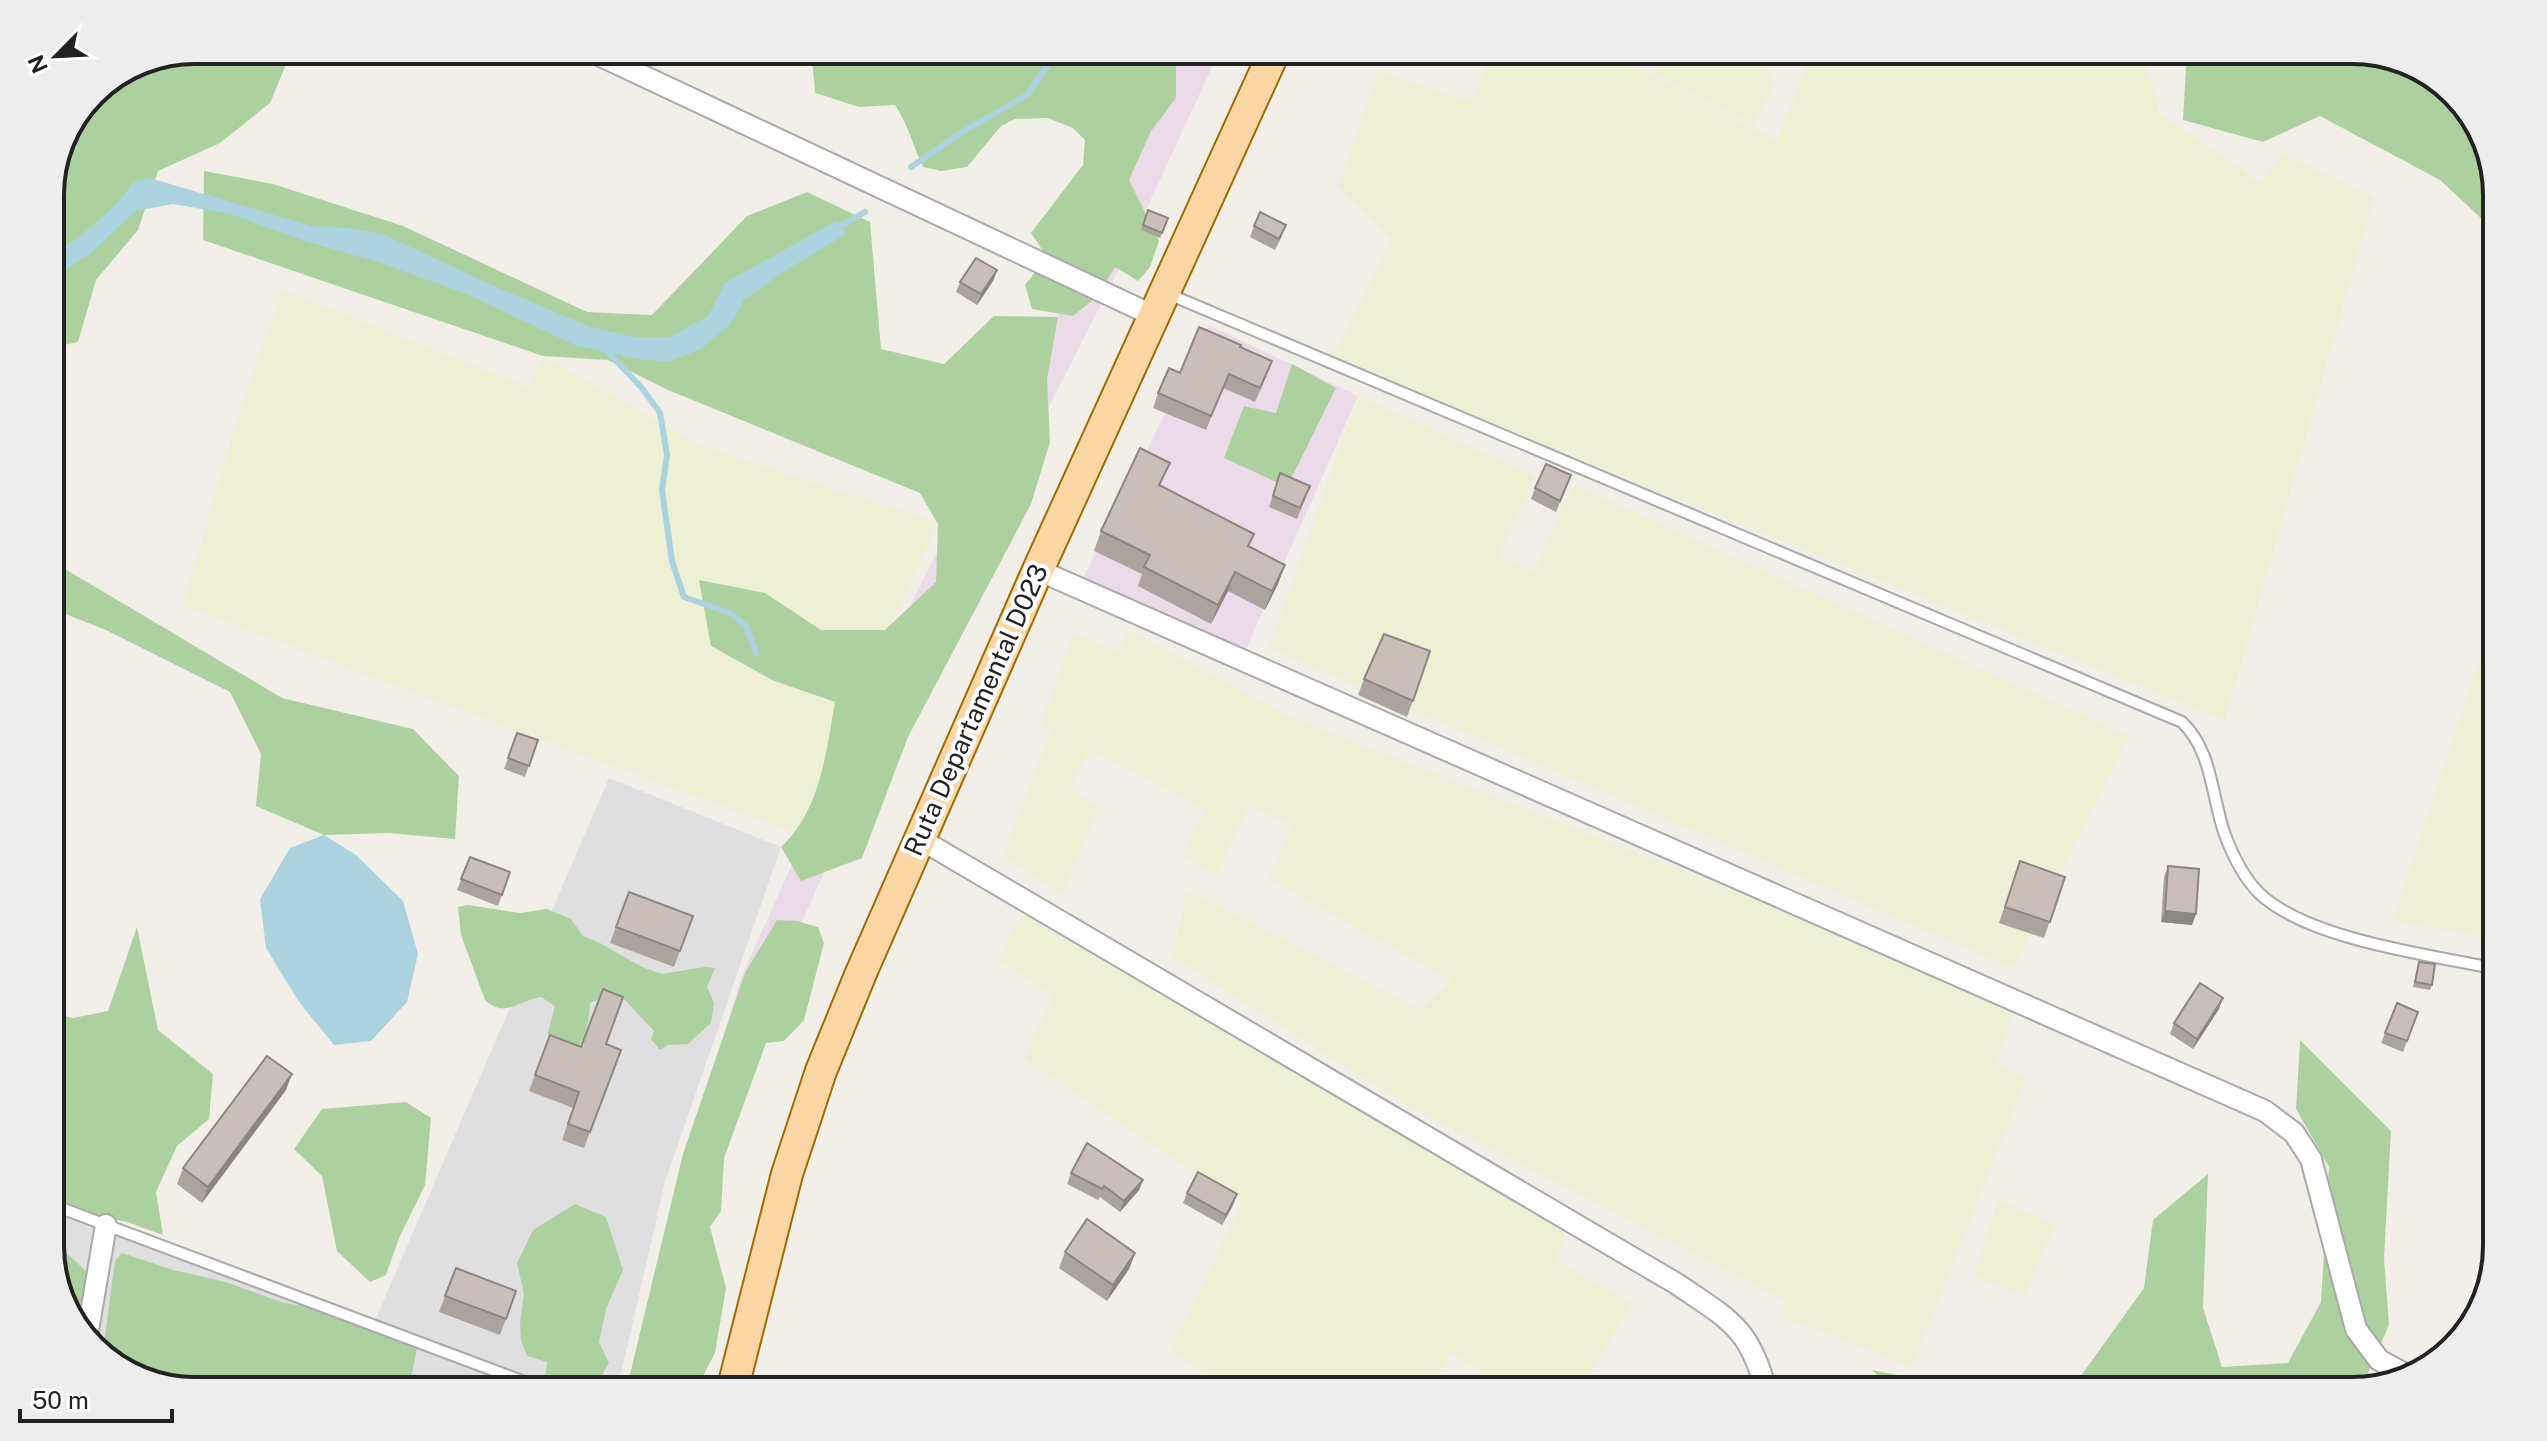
<svg xmlns="http://www.w3.org/2000/svg" width="2547" height="1441" viewBox="0 0 2547 1441" font-family="'Public Sans',sans-serif">
<rect width="100%" height="100%" fill="#f2efe9"/>
<path fill="#e0dfdf" d="M609,778L781,847L665,1182L617,1391H195L123,1372L70,1319L50,1255V1206L373,1325Z"/>
<path fill="#ebdbe8" d="M1183,50H1220L1115,277L920,659L770,993L681,1175L741,978L892,641L1086,261Z
M1209,325L1358,396L1242,658L1082,580Z"/>
<path fill="#eef0d5" d="M1494,50H1604L1777,141L1813,50H2142L2160,114L2260,183L2282,154L2374,197L2225,720L1333,359L1392,238L1338,186L1379,72L1471,101Z
M1662,50H1761L1774,83L1754,126L1653,73Z
M283,290L528,387L543,356L698,444L938,523L796,833L393,685L183,605L240,410Z
M1358,396L1535,476L1498,557L1534,571L1574,485L2129,736L2013,968L1269,648Z
M1129,630L1288,716L2017,1002L1995,1064L2026,1078L1912,1367L1781,1316L1786,1301L1405,1104L1173,957L1187,890L1421,1010L1452,981L1268,878L1293,826L1249,805L1216,875L1182,854L1206,809L1089,749L1070,789L1099,808L1062,894L1003,856L1051,732L1069,739L1041,724L1073,633L1118,653Z
M2489,634L2497,636V940L2393,920Z
M1021,913L1570,1227L1555,1260L1631,1303L1580,1391H1511L1452,1353L1429,1391H1230L1171,1350L1242,1204L1025,1058L1053,996L999,960Z
M1998,1200L2055,1225L2024,1297L1974,1276Z"/>
<path fill="#add19e" d="M195,50H292L270,103L220,143L158,171L138,230L96,280L78,342L50,348V186L93,92L140,61Z
M815,50H1107L1120,54L1128,50H1171L1176,56V98L1151,131L1129,180L1159,241L1150,267L1138,281L1115,267L1097,297L1073,316L1032,309L1025,285L1047,257L1031,233L1083,165L1085,140L1073,128L1048,118L1015,119L1001,126L967,167L941,171L923,167C913,146 908,124 895,105L859,107L815,93L812,57Z
M2187,50H2352L2424,69L2473,115L2497,186V233L2440,180L2320,116L2263,142L2183,120Z
M204,171L273,184L403,226L587,312L652,315L747,216L807,192L870,222L881,349L944,364L994,316L1058,317L1047,379L1050,442L1031,504L908,737L862,858L801,881L781,847C820,811 826,753 835,702L772,680L711,646L699,580L765,593L821,630H885L936,582L938,524L920,493L668,390L608,360L543,356L203,240Z
M1292,364L1336,388L1287,487L1224,458L1244,406L1276,413Z
M50,560L282,698L413,729L459,776L455,839L388,833L324,835L256,806L261,754L230,692L106,630L50,608Z
M468,905L520,913L547,909L571,919L583,936L600,943L642,967L662,974L705,967L715,968L707,987L714,1003L711,1023L688,1044L668,1045L660,1050L651,1039L654,1031L622,997L597,1000L590,1003C589,1023 587,1038 573,1053L551,1044L548,1033L555,1006L541,997C520,1000 504,1019 485,1000L461,935L458,907Z
M777,920L797,921L818,927L824,943L804,1020L784,1041L766,1043L724,1158L721,1211L710,1227L726,1288L715,1353L695,1391H626L683,1154L745,973Z
M137,927L158,1030L213,1074L209,1119L177,1146L156,1192L163,1235L127,1222L78,1211L50,1196V1013L73,1018L108,1011Z
M2300,1040L2391,1131L2384,1259L2389,1325L2361,1389L2352,1391H2070L2144,1288L2153,1220L2208,1174L2203,1308L2222,1367L2288,1363L2321,1302L2329,1167L2296,1109Z
M406,1102L431,1118L425,1185L399,1238L386,1275L370,1282L337,1251L322,1176L294,1149L322,1109Z
M575,1204L606,1217L623,1270L606,1309L599,1342L609,1363L594,1389L543,1391L547,1362L527,1356L521,1340L520,1323L524,1294L517,1263L533,1230Z
M50,1238L87,1272L89,1289L72,1316V1321L50,1255Z
M122,1253L173,1270L226,1282L281,1302L318,1309L380,1334L418,1343L412,1374L400,1391H195L123,1372L103,1351L115,1261Z
M1872,1370L1938,1383L1956,1391H1894Z"/>
<path fill="#aad3df" d="M150,178L311,226L351,228L385,235L496,287L590,327L634,337H669L708,316L725,283L838,220L846,234L785,271L744,300L730,325L701,349L667,362L639,359L577,346L464,293L375,261L305,241L231,214L173,204L135,211L90,254L50,279V254C74,242 99,222 118,202C124,196 128,188 134,182Z
M324,835L356,855L403,901L418,954L407,1002L371,1041L334,1045L299,1002L266,948L260,899L290,848Z"/>
<g fill="none" stroke-linecap="round" stroke-linejoin="round">
<path stroke="#aad3df" stroke-width="6" d="M911,167L964,131L1027,95L1051,60
M837,228L865,212
M604,348L642,388L660,413L667,455L662,490L672,561L684,597L730,613L746,626L756,653"/>
<defs>
<path id="lane" d="M1166,293L2182,722C2213,752 2211,796 2225,835C2233,856 2243,877 2259,893C2308,940 2431,955 2497,969
M50,1204L538,1387"/>
<path id="street" d="M588,50L1154,316
M1038,570L2265,1111L2294,1133L2311,1159L2356,1329L2379,1360L2409,1376
M920,839L1677,1284C1728,1319 1750,1327 1766,1391
M87,1336L106,1225
M537,1391L538,1387"/>
<path id="primary" d="M732,1391L787,1174L821,1071L861,973L1038,570L1275,50"/>
</defs>
<use href="#lane" stroke="#a9a9a9" stroke-width="14"/>
<use href="#street" stroke="#a9a9a9" stroke-width="24"/>
<use href="#primary" stroke="#a06b00" stroke-width="34"/>
<use href="#lane" stroke="#fff" stroke-width="10"/>
<use href="#street" stroke="#fff" stroke-width="20"/>
<use href="#primary" stroke="#fcd6a4" stroke-width="30"/>
</g>
<path fill="#aba49e" d="M1148,210L1168,218L1160,238L1141,230Z
M1254,226L1282,236L1275,250L1250,237Z
M997,270L993,281L977,305L956,292L960,282Z
M1240,347L1267,375L1255,402L1223,388L1206,430L1153,408L1158,393L1180,373Z
M1280,473L1306,497L1297,519L1269,507Z
M1571,475L1556,512L1531,499L1535,488Z
M1161,485L1250,547L1285,565L1278,584L1265,610L1228,591L1211,624L1138,586L1142,574L1094,551L1101,531Z
M1430,651L1407,717L1358,695L1364,679Z
M517,733L538,740L525,777L504,769Z
M470,857L510,872L498,906L457,890Z
M2020,861L2065,877L2044,938L1999,923Z
M2168,866L2196,914L2192,925L2161,922L2164,877Z
M629,892L693,916L674,967L610,943Z
M2419,962L2432,985L2430,990L2413,987Z
M2397,1003L2418,1012L2403,1052L2381,1043Z
M2219,1009L2193,1049L2170,1034L2174,1023Z
M606,1044L621,1050L584,1148L562,1140L573,1108L529,1091L535,1075L581,1047Z
M286,1090L202,1203L177,1184L183,1168Z
M1071,1173L1143,1180L1139,1190L1120,1212L1100,1197L1098,1200L1067,1184Z
M1187,1193L1233,1205L1222,1225L1183,1203Z
M1065,1252L1135,1253L1129,1269L1107,1301L1059,1268Z
M456,1268L516,1291L500,1335L439,1312Z"/>
<path fill="#8b8681" d="M997,270L993,281L977,305L981,294Z
M1285,565L1278,584L1265,610L1272,591Z
M1235,572L1228,591L1211,624L1218,605Z
M2165,911L2196,914L2192,925L2161,922Z
M2223,998L2219,1009L2193,1049L2197,1039Z
M292,1074L286,1090L202,1203L208,1187Z
M1143,1180L1139,1190L1120,1212L1124,1201Z
M1237,1194L1233,1205L1222,1225L1226,1215Z
M1135,1253L1129,1269L1107,1301L1113,1285Z"/>
<path fill="#c7bfb8" stroke="#8b8681" stroke-width="2" d="M1148,210L1168,218L1162,233L1143,225Z
M1260,212L1286,225L1279,239L1254,226Z
M976,258L997,270L981,294L960,282Z
M1199,327L1241,345L1240,347L1272,361L1260,388L1229,374L1211,416L1158,393L1169,368L1180,373Z
M1140,448L1170,463L1159,485L1254,534L1248,546L1285,565L1272,591L1235,572L1218,605L1144,567L1150,555L1101,531Z
M1546,464L1571,475L1560,501L1535,488Z
M1280,473L1310,486L1300,508L1273,496Z
M1384,634L1430,651L1413,701L1364,679Z
M517,733L538,740L529,766L508,758Z
M470,857L510,872L502,895L461,879Z
M2020,861L2065,877L2050,922L2005,907Z
M2168,866L2199,869L2196,914L2165,911Z
M629,892L693,916L680,951L616,927Z
M2419,962L2435,964L2432,985L2415,982Z
M2200,983L2223,998L2197,1039L2174,1023Z
M603,989L623,997L606,1044L621,1050L590,1132L568,1124L579,1092L535,1075L550,1035L581,1047Z
M2397,1003L2418,1012L2407,1041L2385,1033Z
M267,1056L292,1074L208,1187L183,1168Z
M1087,1143L1143,1180L1124,1201L1104,1186L1102,1189L1071,1173Z
M1198,1172L1237,1194L1226,1215L1187,1193Z
M1087,1219L1135,1253L1113,1285L1065,1252Z
M456,1268L516,1291L506,1319L445,1296Z
M423,1377L449,1383L447,1391H420Z"/>
<g text-anchor="middle" stroke-width="8" stroke-linejoin="round" paint-order="stroke">
<g font-size="26" fill="#222" stroke="#fff">
<text transform="translate(976 710) rotate(-66)" y="9">Ruta Departamental D023</text>
</g>
</g>
<path d="M0 0H2547V1441H0ZM195 64H2352A131 131 0 0 1 2483 195V1246A131 131 0 0 1 2352 1377H195A131 131 0 0 1 64 1246V195A131 131 0 0 1 195 64Z" fill="#ededed" fill-rule="evenodd"/>
<path fill="none" stroke="#222" stroke-width="4" d="M195 64H2352A131 131 0 0 1 2483 195V1246A131 131 0 0 1 2352 1377H195A131 131 0 0 1 64 1246V195A131 131 0 0 1 195 64Z"/>
<g transform="translate(56 56) rotate(246)" stroke="#ffffff" stroke-width="6" paint-order="stroke">
<path d="M0-6L14 30L0 20L-14 30Z" fill="#222222"/>
<text y="-12" font-size="22" font-weight="bold" text-anchor="middle" fill="#222222">N</text>
</g>
<path d="M20 1409v12h152v-12" fill="none" stroke="#222222" stroke-width="4"/>
<text x="32" y="1409" font-size="24" fill="#222222" stroke="#ffffff" stroke-width="6" paint-order="stroke">50 m</text>
</svg>
